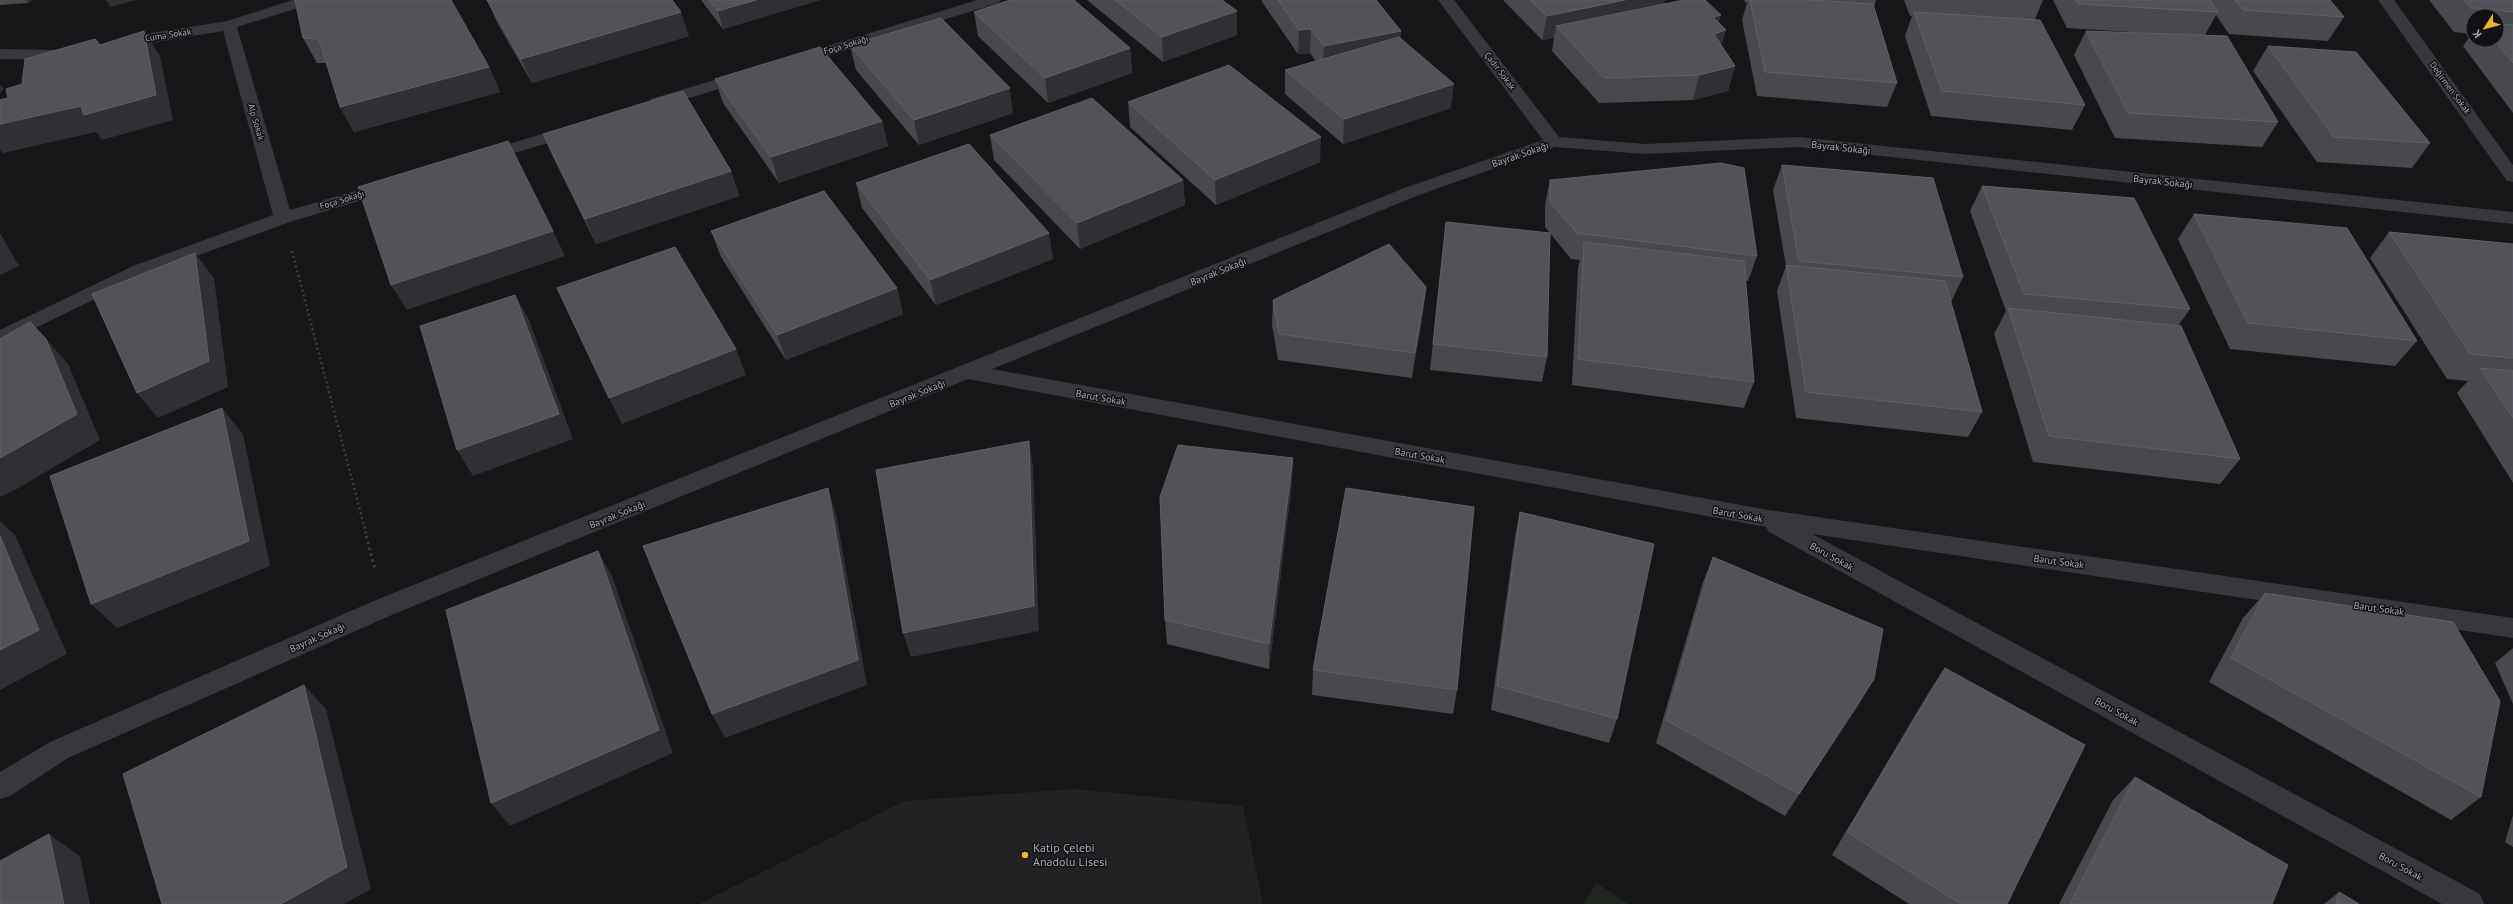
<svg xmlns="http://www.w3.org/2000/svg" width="2513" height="904" viewBox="0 0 2513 904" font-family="'PT Sans',sans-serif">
<rect width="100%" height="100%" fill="#161618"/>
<path fill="#222225" d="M1075,789L1243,806L1263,904H699L904,801Z"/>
<path fill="#1e261f" d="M1597,883L1628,904H1583Z"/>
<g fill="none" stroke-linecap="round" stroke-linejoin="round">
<path stroke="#3d3f44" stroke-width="2.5" stroke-dasharray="2 3" stroke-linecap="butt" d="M292,251L367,537"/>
<path stroke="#3d3f44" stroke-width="3" stroke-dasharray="2.5 3.5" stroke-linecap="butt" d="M366,536L375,569"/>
<path fill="#37383d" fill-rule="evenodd" d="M293,0H317L314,3L237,27L290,210L389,181L395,182L398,186L395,190L290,222L147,274L0,345V330L133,266L273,215L223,31L120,48L112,43L120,38L227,21Z
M977,0H1001L998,3L801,64H789L787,61L789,58Z
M1438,0H1454L1559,137L1645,144L1798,137L2513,212V224L1798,147L1645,154L1555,147L1419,195L992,369L1763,509L2513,618V638L1812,534L2480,894L2484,904H2442L1769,532L1766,527L968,379L394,614L68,758L10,796L0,799V772L50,742L376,600L1407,187L1543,140Z
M2378,0H2394L2513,165V182L2507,181Z
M71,47L79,52L77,55L56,60L0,59V49L56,50Z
M745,71L753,76L751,79L657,108L651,107L649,103L651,99Z
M573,125L579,126L582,130L579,134L483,162L477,161L474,157L477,153Z"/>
</g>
<path fill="#47494d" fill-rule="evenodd" d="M0,0H32L28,3L0,5Z
M295,0L489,67L500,92L354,132L340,107L326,63H317L303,38Z
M487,0L689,36L532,83L497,22Z
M701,0H820L723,29Z
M1087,0H1222L1237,35L1163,62Z
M1262,0H1376L1401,31L1400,38L1451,108L1343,144L1285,94V70L1316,61L1310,53L1298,54L1262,2Z
M1503,0H1665L1664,4L1719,23L1726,30L1721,45L1735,66L1728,91L1693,100L1599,103L1552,51L1554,38L1542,40Z
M1744,0H1876L1874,7L1897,83L1887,107L1757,96L1742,20L1747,3L1745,2Z
M1904,0H2043L2035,19L2085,105L2072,130L1931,116L1905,36L1912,16H1910Z
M2053,0H2330L2344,17L2328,41L2229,34L2216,15L2205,35L2278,122L2262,147L2115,138L2074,55L2086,31L2164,34L2067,28Z
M2429,0H2513V113L2463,46L2472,34L2454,32ZM2473,16H2497V40H2473Z
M974,12L1130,48L1132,73L1048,103L978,36Z
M850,45L1013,113L919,145L856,70Z
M2268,46L2430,143L2412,168L2317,162L2253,71Z
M715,79L882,121L888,146L779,183L723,103Z
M1128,102L1320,162L1216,205L1130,127Z
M543,134L731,171L739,196L596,244L554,159Z
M990,135L1183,180L1185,205L1080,249L994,160Z
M1782,165L1963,277L1951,302L1982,412L1968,437L1796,418L1777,291L1786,266L1773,190Z
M1550,180L1757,256L1748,281H1746L1754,382L1744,408L1572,385L1578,268L1580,260L1571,259L1545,227V205Z
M856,183L1053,259L936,305L862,208Z
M1982,186L2190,309L2178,326L2240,459L2220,484L2033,462L1994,334L2006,311L1970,211Z
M2194,214L2417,341L2395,366L2230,349L2178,239Z
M1446,222L1547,357L1542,382L1430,370Z
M711,231L897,288L903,314L786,360L721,257Z
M2389,232L2513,244V483L2457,393L2468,381L2447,379L2370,258Z
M1426,287L1423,313L1412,378L1278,360L1272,325L1273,300Z
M1292,483L1269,669L1167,644L1165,620Z
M1520,512L1617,719L1609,743L1491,710L1515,537Z
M1713,557L1860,703L1785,816L1656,743L1703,582Z
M2265,593L2481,797L2451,820L2209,682L2243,618Z
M2513,648V704L2495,663Z
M1945,668L2007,904H1909L1832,855L1929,692Z
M1313,670L1457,690L1453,714L1312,695Z
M2135,777L2272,904H2059L2113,800Z
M2513,815V847L2505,842Z
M2339,892L2359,904H2324Z"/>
<path fill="#2f3033" d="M26,0H32L28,3Z
M106,0H136L110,7Z
M756,0H820L723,29L718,11Z
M1625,0H1665L1661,15L1556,26L1554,38L1542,40L1547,16Z
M1237,11V35L1163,62L1162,37Z
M681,12L689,36L532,83L521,59Z
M1721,15L1716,33L1726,30L1719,54L1706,41L1713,17Z
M1311,29L1310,53L1298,54L1299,30Z
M144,31L160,56L173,120L102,140L96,132L3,153L0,150V124L81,106Z
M1401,31L1399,55L1323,70L1324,46Z
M1130,48L1132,73L1048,103L1045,78Z
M1735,66L1728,91L1693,100L1699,75Z
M489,67L500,92L354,132L340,107Z
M1454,84L1451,108L1343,144L1344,119Z
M0,85L4,89L0,93Z
M1010,88L1013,113L919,145L914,120Z
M882,121L888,146L779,183L771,157Z
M1321,137L1320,162L1216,205L1215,180Z
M731,171L739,196L596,244L585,219Z
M1183,180L1185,205L1080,249L1077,223Z
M553,231L565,256L407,310L391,285Z
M0,233L19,266L0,275Z
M1049,233L1053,259L936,305L930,280Z
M195,253L214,278L228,387L158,418L137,393Z
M1426,287L1423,313L1412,378L1415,353Z
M897,288L903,314L786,360L777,335Z
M515,295L529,320L573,439L473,476L457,450Z
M46,339L68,364L100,440L15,490L0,497V458Z
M736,349L746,375L622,424L609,398Z
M222,408L243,434L270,566L117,628L91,604Z
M1029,441L1033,466L1039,631L911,657L903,633Z
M1293,458L1292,483L1269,669V644Z
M828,488L836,514L867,685L725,738L712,714Z
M0,521L15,535L67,654L0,690Z
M598,551L612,576L673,753L510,826L491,803Z
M1874,679L1860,703L1785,816L1799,794Z
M304,685L326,709L371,889L344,904H281Z
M49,834L80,856L90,904H64Z"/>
<path fill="#525359" stroke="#5f6168" d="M295,0H451L489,67L340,107L319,39L303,38Z
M487,0H672L681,12L521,59Z
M709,0H756L718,11Z
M1010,0H1074L1130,48L1045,78L974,12Z
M1115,0H1222L1237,11L1162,37Z
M1278,0H1376L1401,31L1324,46L1311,29L1299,30Z
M1530,0H1625L1547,16Z
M1684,0H1705L1721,15L1713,17L1726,30L1714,34L1735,66L1699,75L1604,78L1556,26Z
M1750,0H1810L1873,4L1897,83L1765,72Z
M2076,0H2210L2218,12L2078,4Z
M2235,0H2330L2344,17L2243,10Z
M2464,0H2513V12L2471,8Z
M1914,12L2040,20L2085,105L1942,91Z
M941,18L1010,88L914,120L850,45Z
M2497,24L2513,25V63L2495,40H2497Z
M144,31L156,95L84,115L81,106L0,124V100L8,98L6,89L22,84L25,59L95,39L100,45Z
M2086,31L2227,36L2278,122L2128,113Z
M1399,37L1454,84L1344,119L1285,70Z
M2268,46L2356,52L2430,143L2334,137Z
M820,47L882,121L771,157L715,79Z
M1229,65L1321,137L1215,180L1128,102Z
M683,91L731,171L585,219L543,134Z
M1092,98L1183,180L1077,223L990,135Z
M508,141L553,231L391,285L358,187Z
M969,144L1049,233L930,280L856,183Z
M1721,163L1744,168L1757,256L1577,233L1550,202V180Z
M1782,165L1933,178L1963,277L1799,261Z
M1982,186L2134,198L2190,309L2024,294Z
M824,191L897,288L777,335L711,231Z
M2194,214L2347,228L2417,341L2248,323Z
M1446,222L1550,233L1547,357L1433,344Z
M2389,232L2513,244V358L2470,354Z
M1584,242L1744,261L1754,382L1578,359Z
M1389,244L1426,287L1415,353L1279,334L1273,300Z
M675,247L736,349L609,398L557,288Z
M195,253L209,361L137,393L92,294Z
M1786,265L1945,281L1982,412L1806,392Z
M515,295L559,414L457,450L420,326Z
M2008,308L2181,326L2240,459L2049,436Z
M30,322L46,339L77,414L0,458V339Z
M2480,368L2513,371V418Z
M222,408L249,541L91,604L50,476Z
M1029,441L1034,606L903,633L876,470Z
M1178,445L1293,458L1269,644L1165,620L1160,497Z
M828,488L858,660L712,714L643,546Z
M1346,488L1474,507L1457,690L1313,670Z
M1520,512L1654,544L1617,719L1497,686Z
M0,536L39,630L0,650Z
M598,551L659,730L491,803L446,610Z
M1713,557L1883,629L1874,679L1799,794L1666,720Z
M2265,593L2453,622L2500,701L2481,797L2231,658Z
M1945,668L2085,745L2007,904H1961L1847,832Z
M304,685L347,867L281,904H162L123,774Z
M2135,777L2288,865L2272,904H2070Z
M49,834L64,904H0V861Z
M2339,892L2359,904H2336Z"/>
<circle fill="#f2b134" stroke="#111113" stroke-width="1.5" cx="1025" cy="855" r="4"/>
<g text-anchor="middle" stroke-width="3" stroke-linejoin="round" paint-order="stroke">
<g font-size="9" fill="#a8adb8" stroke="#111113">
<text transform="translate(168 35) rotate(-9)" y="3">Cuma Sokak</text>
<text transform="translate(846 45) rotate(-17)" y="3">Foça Sokağı</text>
<text transform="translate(1500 71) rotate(53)" y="3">Çadır Sokak</text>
<text transform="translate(2450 88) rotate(54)" y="3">Değirmen Sokak</text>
<text transform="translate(256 122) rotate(74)" y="3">Alp Sokak</text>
<text transform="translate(342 200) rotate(-17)" y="3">Foça Sokağı</text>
</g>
<g font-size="10" fill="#a8adb8" stroke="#111113">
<text transform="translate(1841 147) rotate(6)" y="4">Bayrak Sokağı</text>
<text transform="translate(1520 154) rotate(-19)" y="4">Bayrak Sokağı</text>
<text transform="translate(2163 181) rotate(6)" y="4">Bayrak Sokağı</text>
<text transform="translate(1218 271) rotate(-22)" y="4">Bayrak Sokağı</text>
<text transform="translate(917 393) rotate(-22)" y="4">Bayrak Sokağı</text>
<text transform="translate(1101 397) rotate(10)" y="4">Barut Sokak</text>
<text transform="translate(1420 455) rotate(10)" y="4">Barut Sokak</text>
<text transform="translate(617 514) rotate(-22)" y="4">Bayrak Sokağı</text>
<text transform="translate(1738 514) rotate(10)" y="4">Barut Sokak</text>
<text transform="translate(1832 556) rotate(29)" y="4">Boru Sokak</text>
<text transform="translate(2059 561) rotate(8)" y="4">Barut Sokak</text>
<text transform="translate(2379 608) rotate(8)" y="4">Barut Sokak</text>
<text transform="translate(317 637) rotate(-24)" y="4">Bayrak Sokağı</text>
<text transform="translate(2117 711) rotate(29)" y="4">Boru Sokak</text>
<text transform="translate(2401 866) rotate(29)" y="4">Boru Sokak</text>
</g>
<g font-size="12" fill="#a8adb8" stroke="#111113" text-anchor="start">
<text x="1033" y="852">Katip Çelebi<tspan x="1033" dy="14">Anadolu Lisesi</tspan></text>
</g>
</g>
<g transform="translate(2485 28) rotate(234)"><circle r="19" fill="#111113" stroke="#4d4f55"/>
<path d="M0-3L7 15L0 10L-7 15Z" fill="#f2b134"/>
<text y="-6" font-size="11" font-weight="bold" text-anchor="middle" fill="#a8adb8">K</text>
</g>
</svg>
